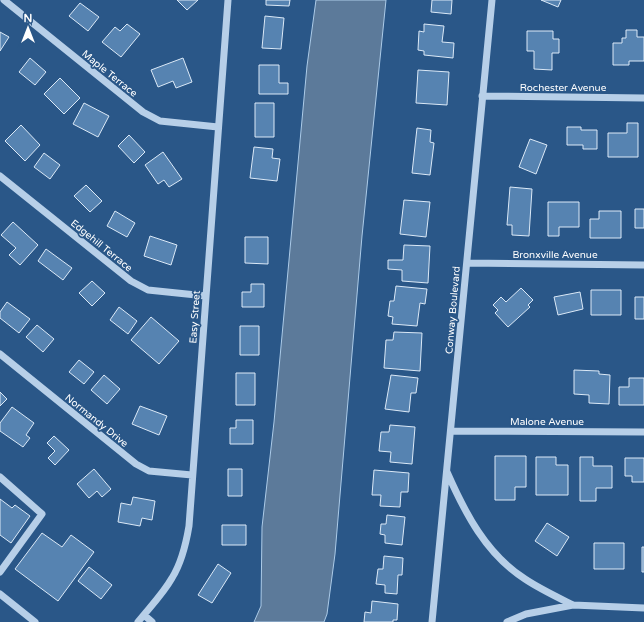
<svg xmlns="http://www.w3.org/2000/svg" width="644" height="622" viewBox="0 0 644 622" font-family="'Varela Round',sans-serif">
<rect width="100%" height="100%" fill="#2a5788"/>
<path fill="#5c7a9a" stroke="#accbe8" d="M316,0H386L362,236L335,554L327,614L324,622H254L261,606L262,527L274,422L307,66Z"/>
<path fill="#5683b1" stroke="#dbe9f7" d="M177,0H198L187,10Z
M266,0H290L289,6L266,5Z
M432,0H452L451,14L431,12Z
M541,0H561L558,7Z
M80,3L99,17L88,31L69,16Z
M265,16L284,18L281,49L262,48Z
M127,24L140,34L121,57L102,42L115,27L120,31Z
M424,24L444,26L442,42L454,43L453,58L424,55V51L418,50L419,31L424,32Z
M626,30H637V37H644V61H629V65H613V43H622V38H626Z
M527,31H553V39H559V53H552V70L534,69V51H527Z
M0,32L9,37L0,51Z
M30,58L46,72L35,85L19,72Z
M183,58L192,82L176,88L173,81L158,87L151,70Z
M259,65H279V83H288V94H259Z
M418,70L449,72L447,105L416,103Z
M60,78L80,98L64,114L44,94Z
M84,103L109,116L98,137L73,124Z
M255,103H274V137H255Z
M627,123H638V157H608V133H627Z
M21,125L40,145L25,161L5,141Z
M567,127H581V130H597V149H583V145H567Z
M417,128L431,130L430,142L434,143L430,175L412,173Z
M129,135L145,152L134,163L118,146Z
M530,139L547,145L536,174L519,167Z
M254,147L273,149L272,158L280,159L277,181L250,178Z
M163,152L182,179L169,187L164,180L158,184L145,165Z
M44,153L60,165L50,179L34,167Z
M86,185L102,201L90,212L74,196Z
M510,187L532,189L529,236L512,235V225H507Z
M404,200L430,202L426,237L400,234Z
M548,202H579V227H559V236H548Z
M635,209H644V228H635Z
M115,211L135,223L127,237L107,226Z
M599,211H621V238H590V219H599Z
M13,222L38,245L20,265L9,255L16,248L1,235Z
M150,236L177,245L171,265L144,256Z
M245,237H268V264L245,263Z
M404,245L430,246L428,283L402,281V270L388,269V260H403Z
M46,249L72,268L63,280L38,261Z
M92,281L105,293L92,306L79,293Z
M251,284H264V307H242V292H251Z
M396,286L427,289L425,304L420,303L417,326L392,324L393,317L388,316L390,301H394Z
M521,288L533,300L528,305L530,307L508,327L495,313L498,310L493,305L501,297L506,302Z
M591,290H621V315H591Z
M580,292L583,309L558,315L554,297Z
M635,297H644V319H635Z
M7,302L30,319L19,333L0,318V312Z
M119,307L137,321L128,334L110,320Z
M151,317L179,341L159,364L131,340Z
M37,325L54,339L43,352L26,337Z
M240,326H259V355H240Z
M394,332L422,333L420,371L384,368L386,340H393Z
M79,360L94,372L84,384L69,372Z
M574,370L599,371V374L610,375L609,404L589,403V395L574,394Z
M236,373H255V405H236Z
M104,375L120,389L107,404L91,390Z
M391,375L418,378L416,393H411L409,412L385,409Z
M629,378H644V405H619V387H629Z
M0,392L7,399L0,406Z
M140,406L167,416L159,435L132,424Z
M12,407L34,423L26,435L30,438L23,447L0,431V423Z
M236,420H253V444H230V428H236Z
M390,425L415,427L412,464L390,462L391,452L379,451L381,432H389Z
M54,436L69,450L55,465L48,458L55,451L47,443Z
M495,456H526V487H515V500H495Z
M536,457H556V465H568V495H536Z
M580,457H593V466H612V488H596V501H580Z
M625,458H644V482H632V476H625Z
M94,469L111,489L102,497L97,491L89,498L77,484Z
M228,469H242V496H228Z
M374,470L409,473L408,492H401L400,507L380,506L381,495H372Z
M133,497L155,501L152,520L142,518L140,526L118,522L121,503L131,505Z
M0,499L12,508L15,505L30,516L11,543L0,535Z
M387,515L405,517L402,545L385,543V535L380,534L381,524H386Z
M547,523L569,537L557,556L535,541Z
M222,525H246V545H222Z
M42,533L62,547L71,535L94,552L58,601L15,569Z
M594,543H624V569H594Z
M642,547H644V572H642Z
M384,556L403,558L402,575H398L397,594L385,593V585L376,584L378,569H383Z
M218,564L231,573L212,603L198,595Z
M89,567L112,585L101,599L78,581Z
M372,601L398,604L397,620H393V622H364L365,612L371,613Z"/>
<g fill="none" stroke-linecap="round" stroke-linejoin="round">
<path stroke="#b7cfe8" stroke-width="7" d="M4,0L143,112L160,121L218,127
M482,96L644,98
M0,176L131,281L148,290L206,296
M467,263L644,265
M0,354L136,464L149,471L192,475
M451,431L644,432
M447,472C465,513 486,554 525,579C540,589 557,597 573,605
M0,477L42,514L0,572
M0,594L35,622
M144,615L152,622
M138,622C149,608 163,594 172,578C182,562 186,544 189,526L228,0
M432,622L492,0
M507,622L526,614L573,605L644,608"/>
</g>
<g text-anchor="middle" stroke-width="3.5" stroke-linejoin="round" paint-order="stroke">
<g font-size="10" fill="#fff" stroke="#2a5788">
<text transform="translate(110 73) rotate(39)" y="4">Maple Terrace</text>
<text x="563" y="91">Rochester Avenue</text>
<text transform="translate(102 245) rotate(39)" y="4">Edgehill Terrace</text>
<text x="555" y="258">Bronxville Avenue</text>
<text transform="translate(452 310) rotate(-85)" y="4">Conway Boulevard</text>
<text transform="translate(194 317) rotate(-86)" y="4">Easy Street</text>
<text transform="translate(97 420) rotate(39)" y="4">Normandy Drive</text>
<text x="547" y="425">Malone Avenue</text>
</g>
</g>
<g transform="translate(28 28)" stroke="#2a5788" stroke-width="3" paint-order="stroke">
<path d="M0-3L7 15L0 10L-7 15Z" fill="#ffffff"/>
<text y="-6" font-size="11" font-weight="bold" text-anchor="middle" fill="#ffffff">N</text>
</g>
</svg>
